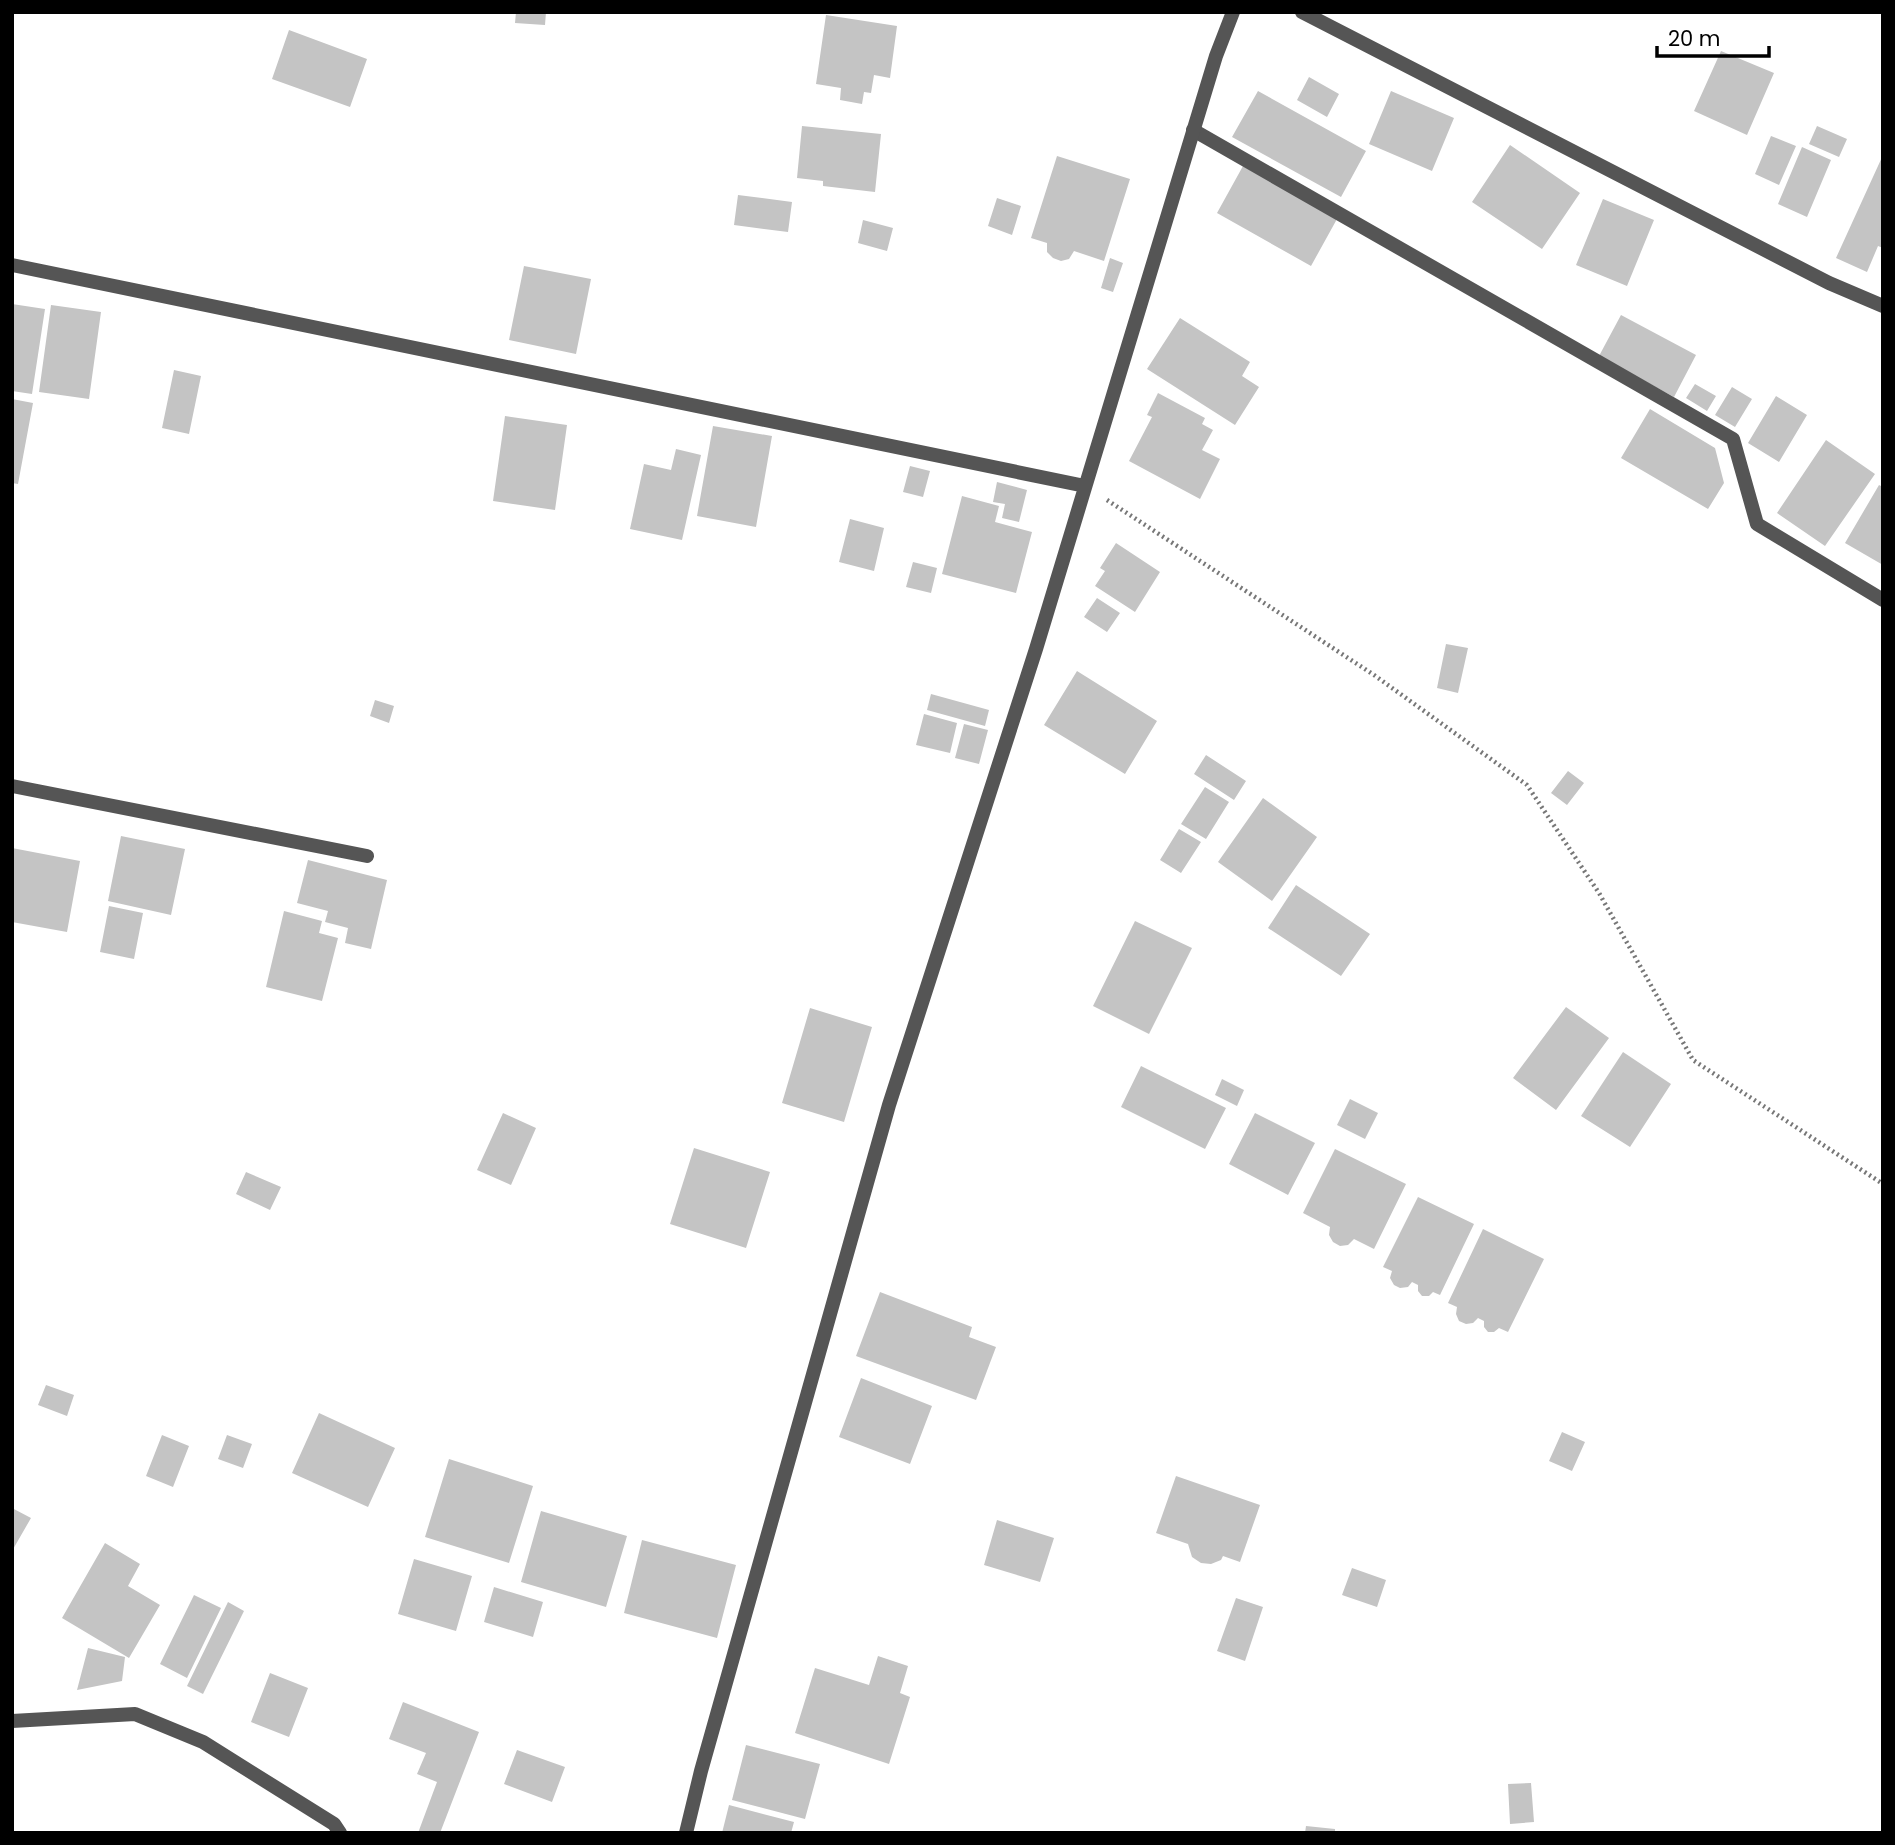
<svg xmlns="http://www.w3.org/2000/svg" width="1895" height="1845" viewBox="0 0 1895 1845" font-family="Poppins,sans-serif">
<rect width="100%" height="100%" fill="#fff"/>
<path fill="#c4c4c4" d="M516,12H546L545,25L515,23Z
M826,15L897,26L890,78L874,75L871,93L864,92L862,104L840,100L841,88L816,84Z
M289,30L367,59L350,107L272,79Z
M1721,51L1774,73L1747,135L1694,111Z
M1309,77L1339,94L1327,117L1297,100Z
M1258,91L1366,151L1341,197L1232,137Z
M1391,91L1454,118L1432,171L1369,144Z
M802,126L881,134L875,192L823,186V181L797,178Z
M1817,126L1847,139L1839,157L1809,144Z
M1771,136L1796,146L1779,185L1755,174Z
M1510,145L1580,193L1542,249L1472,202Z
M1802,147L1831,160L1807,217L1778,204Z
M1883,155V248L1878,246L1867,272L1836,258Z
M1057,156L1130,179L1104,261L1074,251L1069,259L1061,261L1053,258L1047,252V243L1031,238Z
M1243,166L1337,219L1311,266L1217,213Z
M738,195L792,202L788,232L734,225Z
M997,198L1021,206L1012,235L988,226Z
M1603,199L1654,220L1627,286L1576,265Z
M863,220L893,228L887,251L858,243Z
M1110,258L1123,263L1113,292L1101,288Z
M524,266L591,279L576,354L509,340Z
M12,304L45,309L32,394L12,391Z
M51,305L101,312L89,399L39,392Z
M1621,315L1696,355L1674,397L1599,356Z
M1180,318L1250,362L1242,376L1259,387L1235,425L1147,369Z
M174,370L201,376L189,434L162,428Z
M1695,384L1716,396L1707,411L1686,398Z
M1732,387L1752,399L1735,427L1715,415Z
M1158,393L1205,418L1202,424L1213,430L1202,450L1220,459L1200,499L1129,461L1152,417L1147,415Z
M1776,396L1807,415L1779,462L1748,443Z
M12,399L33,403L18,484L12,483Z
M1650,409L1715,448L1724,483L1708,509L1621,458Z
M505,416L567,425L555,510L493,501Z
M713,426L772,436L756,527L697,516Z
M1826,440L1875,474L1825,546L1777,513Z
M676,449L701,455L682,540L630,529L644,464L671,470Z
M910,466L930,471L923,497L903,492Z
M997,482L1027,490L1019,522L1002,518L1005,504L993,502Z
M1879,485L1883,487V565L1845,543Z
M962,496L999,506L995,522L1032,532L1016,593L942,574Z
M850,519L884,528L874,571L839,562Z
M1116,543L1160,572L1135,612L1095,586L1105,571L1100,568Z
M913,562L937,568L931,593L906,587Z
M1097,598L1120,613L1107,632L1084,617Z
M1446,644L1468,648L1458,693L1437,688Z
M1077,671L1157,721L1125,774L1044,725Z
M931,694L989,710L985,726L927,710Z
M375,700L394,706L389,723L370,716Z
M924,714L957,723L950,753L916,745Z
M964,724L988,730L979,764L955,758Z
M1206,755L1246,781L1234,800L1194,774Z
M1568,771L1584,783L1567,805L1551,793Z
M1205,787L1229,802L1206,839L1181,824Z
M1263,798L1317,837L1272,901L1218,862Z
M1179,829L1201,842L1181,873L1160,860Z
M121,836L185,849L171,915L108,901Z
M12,848L80,861L67,932L12,922Z
M308,860L387,880L371,949L345,943L348,928L325,922L328,911L297,903Z
M1296,885L1370,934L1341,976L1268,928Z
M109,906L143,913L134,959L100,952Z
M284,911L322,921L319,933L338,938L322,1001L266,987Z
M1135,921L1192,948L1149,1034L1093,1006Z
M1566,1007L1609,1038L1556,1110L1513,1078Z
M810,1008L872,1027L844,1122L782,1103Z
M1623,1052L1671,1084L1630,1147L1581,1116Z
M1141,1066L1226,1108L1205,1149L1121,1107Z
M1222,1079L1244,1090L1237,1106L1215,1095Z
M1350,1099L1378,1113L1365,1139L1337,1125Z
M503,1113L536,1128L511,1185L477,1170Z
M1255,1113L1315,1143L1288,1195L1229,1164Z
M694,1148L770,1172L746,1248L670,1224Z
M1335,1149L1406,1184L1374,1249L1354,1239L1348,1245L1340,1246L1333,1242L1329,1235L1330,1227L1303,1213Z
M246,1172L281,1187L270,1210L236,1194Z
M1418,1197L1474,1224L1440,1295L1433,1292L1429,1296H1422L1418,1291V1285L1412,1282L1408,1287L1400,1288L1394,1285L1390,1278L1392,1271L1383,1267Z
M1483,1229L1544,1259L1508,1332L1499,1328L1494,1332H1488L1484,1327V1321L1478,1318L1473,1323L1466,1324L1459,1321L1456,1314L1457,1307L1448,1303Z
M880,1292L972,1327L969,1337L996,1347L976,1400L856,1356Z
M861,1378L932,1406L910,1464L839,1437Z
M46,1385L74,1395L67,1416L38,1405Z
M319,1413L395,1448L368,1507L292,1473Z
M1562,1432L1585,1442L1572,1471L1549,1461Z
M162,1435L189,1446L173,1487L146,1476Z
M227,1435L252,1444L243,1468L218,1459Z
M449,1459L533,1486L509,1563L425,1537Z
M1176,1476L1260,1505L1240,1562L1223,1556L1221,1560L1211,1564L1201,1563L1192,1557L1188,1544L1156,1533Z
M12,1508L31,1518L12,1551Z
M541,1511L627,1536L606,1607L521,1582Z
M997,1520L1054,1538L1040,1582L984,1565Z
M642,1540L736,1565L717,1638L624,1613Z
M105,1543L140,1564L128,1586L160,1605L129,1658L62,1618Z
M414,1559L472,1576L456,1631L398,1614Z
M1352,1568L1386,1580L1377,1607L1342,1595Z
M494,1587L543,1602L533,1637L484,1622Z
M194,1595L221,1608L187,1678L160,1664Z
M1236,1598L1263,1607L1245,1661L1217,1651Z
M228,1602L244,1611L203,1694L187,1686Z
M88,1648L125,1657L122,1681L77,1690Z
M878,1656L908,1666L900,1693L910,1697L889,1764L795,1733L815,1668L869,1685Z
M270,1673L308,1688L289,1737L251,1722Z
M403,1702L479,1732L440,1833H418L437,1782L417,1774L426,1753L389,1739Z
M746,1745L820,1764L805,1819L732,1800Z
M517,1750L565,1767L552,1802L504,1784Z
M1531,1783L1534,1822L1510,1824L1508,1784Z
M729,1805L794,1822L791,1833H722Z
M1306,1826L1335,1829V1833H1305Z"/>
<g fill="none" stroke-linecap="round" stroke-linejoin="round">
<path stroke="#777" stroke-width="4.5" stroke-dasharray="2 3.5" stroke-linecap="butt" d="M1107,500L1374,675L1527,785L1599,893L1693,1060L1883,1184"/>
<path stroke="#555" stroke-width="14" d="M1302,12L1829,283L1883,306
M1193,130L1733,439L1757,524L1883,600
M12,1721L135,1714L203,1742L334,1824L340,1833"/>
<path stroke="#555" stroke-width="14" d="M12,265L1085,486
M12,786L367,856
M686,1833L701,1771L889,1105L1036,649L1216,56L1233,12"/>
</g>
<rect width="1895" height="1845" fill="none" stroke="#000000" stroke-width="28"/>
<path d="M1657 46v10h112v-10" fill="none" stroke="#000000" stroke-width="3.5"/>
<text x="1668" y="46" font-size="21" fill="#000000" stroke="#ffffff" stroke-width="5" paint-order="stroke">20 m</text>
</svg>
